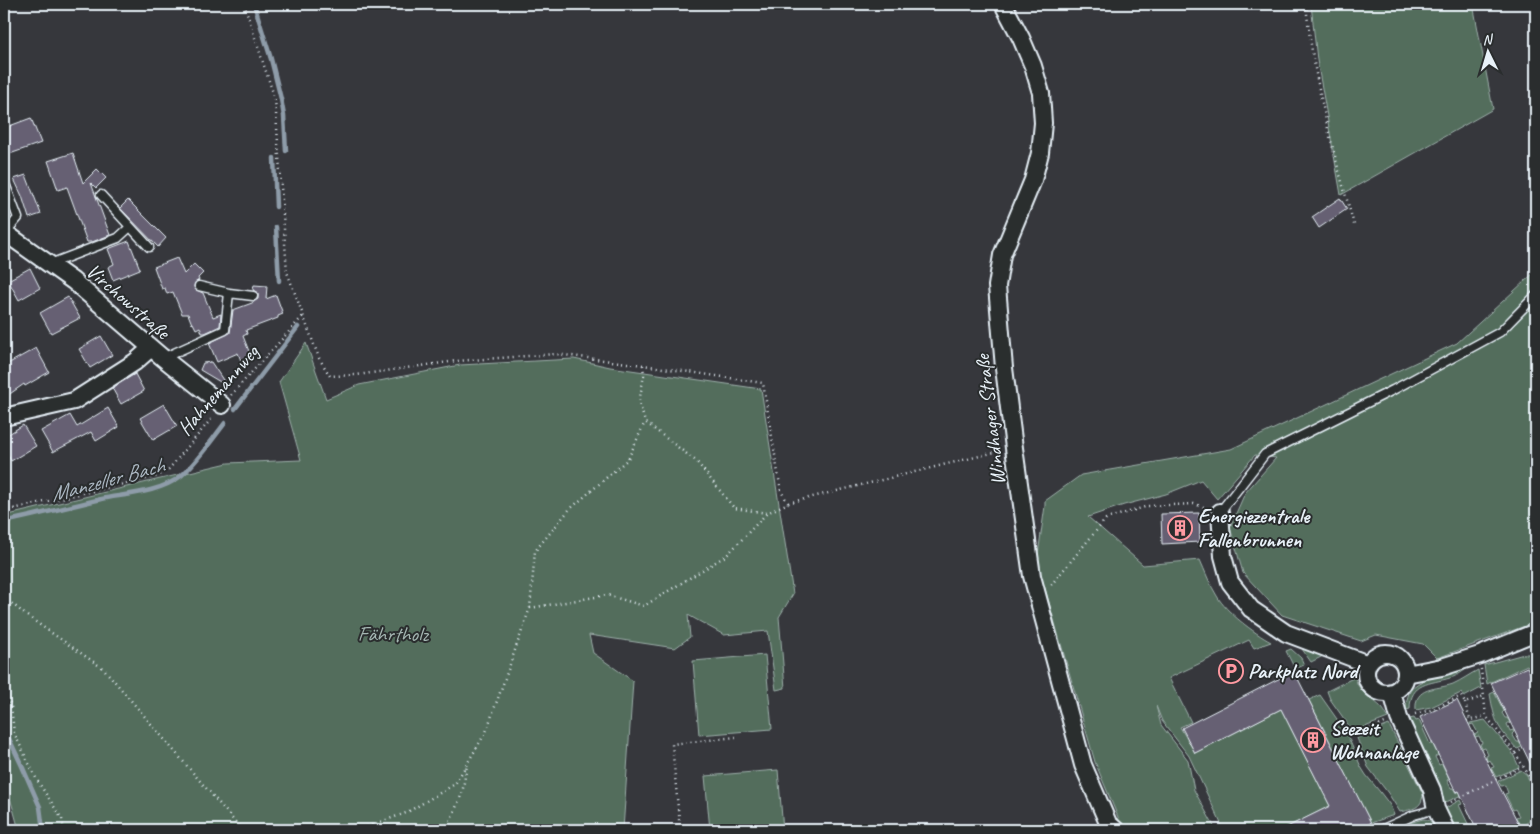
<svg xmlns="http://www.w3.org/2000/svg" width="1540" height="834" viewBox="0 0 1540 834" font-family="Caveat,sans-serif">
<rect width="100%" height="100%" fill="#36373c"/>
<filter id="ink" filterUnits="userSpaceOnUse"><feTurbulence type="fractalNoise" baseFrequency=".02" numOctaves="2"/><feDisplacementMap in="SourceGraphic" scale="10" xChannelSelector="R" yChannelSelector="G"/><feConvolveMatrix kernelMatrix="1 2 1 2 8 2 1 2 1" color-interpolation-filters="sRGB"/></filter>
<g filter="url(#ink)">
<path fill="#526d5c" stroke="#9dafaa" d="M1311,4H1473L1493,109L1341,195L1317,60Z
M1536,271V622L1437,658L1423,644L1376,635L1361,641L1282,615L1243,573L1230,527L1245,493L1276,458L1255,455L1217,499L1201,480L1166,494L1124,505L1088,517L1143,565L1200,560C1205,571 1210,585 1217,596C1226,612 1254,633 1271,642L1254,648L1249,640L1169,678L1191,722L1180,727L1195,753L1281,709L1330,806L1281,830H1224L1189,756L1162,721L1156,706L1161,725L1188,760L1194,790L1216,830H1129L1120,822L1095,762L1037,561L1045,506V501L1081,475L1231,449L1457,343Z
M306,343L326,399L359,385L460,365L574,359L610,367L761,389L793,594L779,617L785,688L776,690L768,631L724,635L688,615L690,637L675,648L589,635L593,653L633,681L623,830H19L4,776V516L228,463L301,460L279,382Z
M1303,648L1323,656L1311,662L1302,649Z
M1291,649L1301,658L1304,665L1295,669L1286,651Z
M1524,654H1536L1535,667L1536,673L1534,667L1530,669L1527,665L1487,684L1484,665Z
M765,655L772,729L699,735L693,661Z
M1471,666C1464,670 1458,676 1450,678C1430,684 1410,682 1410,709L1406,710C1406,682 1423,680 1445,675C1454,672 1462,669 1471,666Z
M1478,670L1481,688L1464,697L1461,693L1431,707L1416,710C1414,686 1436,690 1453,684C1462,680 1470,674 1478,670Z
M1355,677C1360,699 1381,699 1388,718L1357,730H1352L1330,699L1327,691Z
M1494,692L1504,711L1502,713L1505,718H1507L1510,722L1507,724L1510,731L1513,730L1514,732L1512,734L1517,742H1519L1522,747L1517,749C1497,727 1495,723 1490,694Z
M1320,695L1339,722L1349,739L1361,767L1366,775L1380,792L1390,805L1394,815L1371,823L1309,700Z
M1414,718L1416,721L1419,720L1430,744L1432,743L1438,755L1435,757L1439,765L1442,764L1449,779L1447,780L1451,788H1453L1456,793L1483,779L1485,784L1442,804L1409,719Z
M1485,720L1512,752L1519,767L1496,777L1491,768L1494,767L1490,760L1487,761L1486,756L1488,755L1485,748L1482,749L1480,744L1482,743L1479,736L1475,737L1474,735L1478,733L1473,724L1470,725V723Z
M1389,725L1423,794C1422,809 1412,809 1400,812L1388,793L1368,767L1357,738Z
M778,770L783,830H710L705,776Z
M1521,770L1527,775L1531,786L1536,793V828L1530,820L1521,828L1516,817L1519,816L1515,809L1513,810L1505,794L1508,793L1505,785L1501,786L1498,781Z
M1460,800L1462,804L1459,805L1471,830H1454L1444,809Z
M1423,819C1431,820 1433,823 1437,830H1409L1406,824Z"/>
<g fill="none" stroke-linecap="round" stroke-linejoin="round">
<path stroke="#8e9ca9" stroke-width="4.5" d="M254,4L271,59L281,99L284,116L286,151
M274,158L276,207
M276,227L279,281
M235,409L298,327
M4,522C36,515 68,507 101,499C127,494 159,493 181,476C198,461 211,441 225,423
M4,728L22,766L40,807L43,830"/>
</g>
<path fill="#666173" stroke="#e8f1f8" d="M31,118L41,143L4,156V128Z
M73,153L83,183L97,169L106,178L96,188L91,183L110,235L92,242H87L67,187L58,190L48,161Z
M26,175L41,214L29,218L22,196L14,179Z
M1340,198L1347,209L1319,228L1312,217Z
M128,200L166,238L158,247L120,208Z
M129,241L140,269L113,280L108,267L114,264L108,249Z
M177,258L184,274L194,264L203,273L198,278L199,280L195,283L194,287L196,290L203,293L213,317L221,314L220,326L205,333H202L200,327L196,329L193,323L192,324L188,314H182L173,292L167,294L165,288L162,289L154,267Z
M30,268L40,288L19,300L8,280Z
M254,285L267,286L266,299L276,295L283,314L278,316V318L246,330L247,334L243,336L252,359L242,363L238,353L217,362L209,343L230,333L233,310L252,303L258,299V293L253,290Z
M68,297L80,318L51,333L40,313Z
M101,336L112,355L90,368L79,349Z
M36,348L49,372L25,386L24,384L4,398V366Z
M211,362L227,386L200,370L203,363Z
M135,374L144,391L121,404L112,388Z
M164,404L177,426L153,440L140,418Z
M108,408L119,427L96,441L91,432L53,452L41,431L70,415L77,427Z
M23,425L36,446L11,461L4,448V437Z
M1199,513L1200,542L1162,544L1161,514Z
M1527,667L1536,685V775L1491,683Z
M1294,671L1371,823L1355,830H1281L1330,806L1281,709L1195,753L1182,728Z
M1457,700L1498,784L1522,830H1477L1459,791L1456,792L1420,717Z"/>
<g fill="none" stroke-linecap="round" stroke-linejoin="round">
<defs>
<path id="lane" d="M4,181L18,218L5,233
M101,195L149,247
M50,264L118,238L130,227
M199,286L229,293L253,296
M163,358L225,330L229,293
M1220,512L1265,454L1393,390L1500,332L1536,295
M1381,830L1414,815L1436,809"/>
<path id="street" d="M1003,4L1021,38L1033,66L1041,93L1043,123L1040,153L1033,180L1002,255L997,286L1004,368L1014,448L1032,576L1083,765L1108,823L1116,830
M4,232L73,281L163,358L222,405
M4,417L74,401L135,362L151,348
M1220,512L1223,556L1230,582L1251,609L1286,633L1368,664
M1366 673a20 20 0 1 1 40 0a20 20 0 1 1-40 0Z
M1406,674L1442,667L1480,655L1536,632
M1392,692L1399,718L1432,790L1436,809L1446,830"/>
</defs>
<use href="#lane" stroke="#e8f1f8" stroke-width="11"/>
<use href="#street" stroke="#e8f1f8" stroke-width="20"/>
<path stroke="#e8f1f8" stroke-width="2.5" stroke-dasharray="1 4" stroke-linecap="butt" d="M244,4L275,99L287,272L319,358L330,376L357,375L456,361L556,354L643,365L763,383L781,491L788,503
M1306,4C1313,80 1334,155 1355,228
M643,365L644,375L639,402L645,422L696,461L734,508L767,513L788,503L1000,451
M231,395L304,315
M4,511L155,477L169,469L213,417
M1051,585L1106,519L1148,506L1194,504L1207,508
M4,597L27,616L104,669L242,830
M530,608L607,595L644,606L727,555L767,513
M1481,669L1486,716L1515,753L1536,787
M4,694L11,705L14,733L37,780L62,819L64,830
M1465,703L1470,720
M1415,714L1431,710L1461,696L1465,703L1484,696
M1467,721L1485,716
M1351,736L1385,723
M1515,753L1524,749
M1529,776L1536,772
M1451,802L1523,766
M337,830L369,826L406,813L455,784L486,732L530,608L535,551L569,510L628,459L645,422
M446,830L462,794L467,765
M680,830L672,744L736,737
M1528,830L1533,828L1535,830"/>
<use href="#lane" stroke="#2a2d2e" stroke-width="8"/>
<use href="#street" stroke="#2a2d2e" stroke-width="16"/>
</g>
</g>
<defs>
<symbol id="building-ring" viewBox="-11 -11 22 22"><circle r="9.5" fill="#2a2d2e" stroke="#ff9aa2" stroke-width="1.5"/><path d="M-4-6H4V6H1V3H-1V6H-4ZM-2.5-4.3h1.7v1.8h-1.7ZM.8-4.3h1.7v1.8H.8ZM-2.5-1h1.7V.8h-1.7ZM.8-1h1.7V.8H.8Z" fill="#ff9aa2"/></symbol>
<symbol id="parking-ring" viewBox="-11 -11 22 22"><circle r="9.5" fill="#2a2d2e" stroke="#ff9aa2" stroke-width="1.5"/><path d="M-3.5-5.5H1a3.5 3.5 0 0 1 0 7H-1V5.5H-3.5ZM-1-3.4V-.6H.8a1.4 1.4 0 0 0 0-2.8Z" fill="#ff9aa2"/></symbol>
</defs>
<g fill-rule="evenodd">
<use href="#building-ring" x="1166" y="514" width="28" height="28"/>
<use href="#parking-ring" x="1217" y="657" width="28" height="28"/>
<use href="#building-ring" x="1299" y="726" width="28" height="28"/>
</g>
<g text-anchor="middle" stroke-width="4" stroke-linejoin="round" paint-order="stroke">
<g font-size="21" fill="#e8f1f8" stroke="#2a2d2e">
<text transform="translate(128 301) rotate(41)" y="7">Virchowstraße</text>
<text transform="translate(218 390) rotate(-49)" y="7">Hahnemannweg</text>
<text transform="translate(990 420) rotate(-97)" y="7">Windhager Straße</text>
</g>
<g font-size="21" font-weight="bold" fill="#e8f1f8" stroke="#2a2d2e" text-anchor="start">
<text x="1198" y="523">Energiezentrale<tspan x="1198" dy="24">Fallenbrunnen</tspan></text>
<text x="1248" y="678">Parkplatz Nord</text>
<text x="1330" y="735">Seezeit<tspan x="1330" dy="24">Wohnanlage</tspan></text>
</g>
<g font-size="21" fill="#a4b6b2" stroke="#2a2d2e">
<text x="393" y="641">Fährtholz</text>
</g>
<g font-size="22" font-style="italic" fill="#acb8c3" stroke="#2a2d2e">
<text transform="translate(107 479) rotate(-15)" y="8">Manzeller Bach</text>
</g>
</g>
<rect width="1540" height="834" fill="none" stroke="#2a2d2e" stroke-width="20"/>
<rect x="10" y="10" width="1520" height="814" fill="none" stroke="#e8f1f8" stroke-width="2" filter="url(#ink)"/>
<g transform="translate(1488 52) rotate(355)" stroke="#2a2d2e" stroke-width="4" paint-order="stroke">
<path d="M0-4L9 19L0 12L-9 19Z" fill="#e8f1f8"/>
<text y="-8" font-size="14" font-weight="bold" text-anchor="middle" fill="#e8f1f8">N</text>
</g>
</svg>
